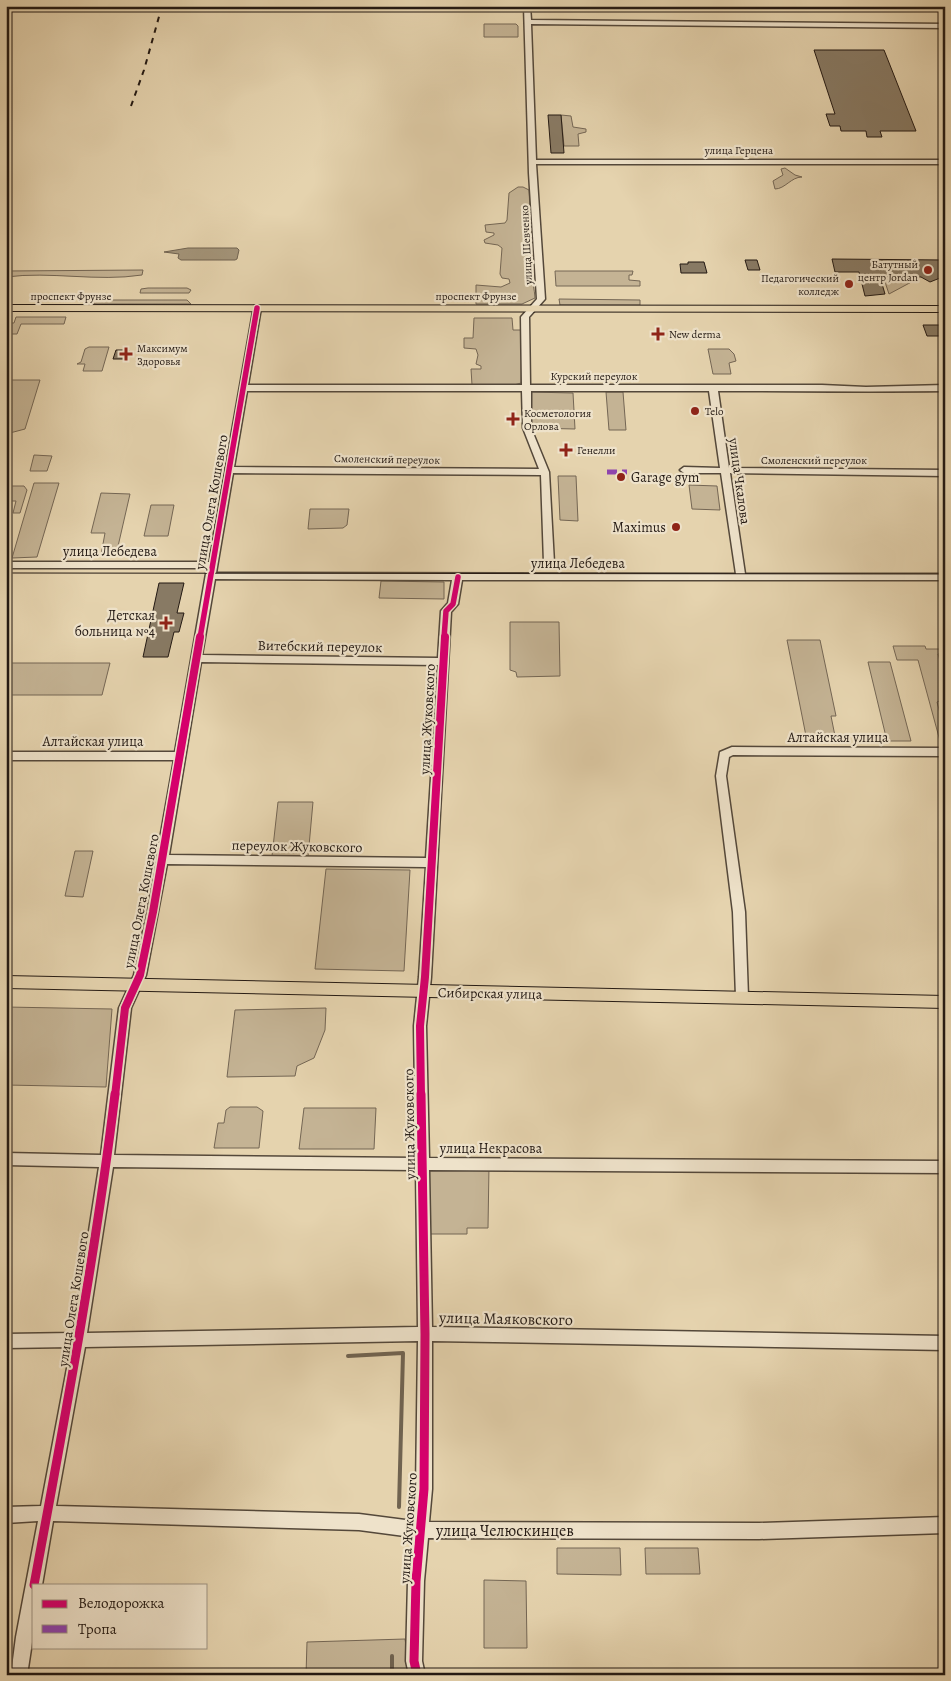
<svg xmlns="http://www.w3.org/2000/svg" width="951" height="1681" viewBox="0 0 951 1681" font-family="Alegreya,serif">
<rect width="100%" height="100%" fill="#e5d3ae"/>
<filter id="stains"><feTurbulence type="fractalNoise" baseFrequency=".004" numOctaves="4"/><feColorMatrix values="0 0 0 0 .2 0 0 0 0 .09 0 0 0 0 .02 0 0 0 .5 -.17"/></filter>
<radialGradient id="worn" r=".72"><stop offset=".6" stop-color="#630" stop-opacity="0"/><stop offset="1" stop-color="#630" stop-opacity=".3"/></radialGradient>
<path fill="#c4b394" stroke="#746654" d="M484,24H516L518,26V37H484Z
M561,115L571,116L573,127L586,129V132L578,134L579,146H564Z
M785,168L795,175L802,177C791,177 785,189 775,189L773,181L783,175L781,169Z
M518,187H523L529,190L532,252C527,269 534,281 535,298L522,304H476V285L501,287L510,283L509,279L502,278L500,274L502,248L498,245L485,243L484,240L494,235V233L486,232L485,225L505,223L507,220L509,193Z
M143,270L142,275C97,282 51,271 6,277V271Z
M555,271H633L632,275H629V280L640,281V286H556Z
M884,279H917L889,294Z
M148,288H187L191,290L189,293H140L141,289Z
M559,299L640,300V305H560Z
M90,300H187L191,304H97L89,303Z
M16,317H66L64,324H21L17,334H6V323H14Z
M474,318H512L513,330H522L521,383L514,385H472L471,369H481V366L476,364L478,355L476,349L464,348V338H473Z
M89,347H109L102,371H83L85,364H77L81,362L85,349Z
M708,349H729L734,354L736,361L729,363L731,374H713Z
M9,380H40L25,429L6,434V389Z
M530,392L573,393L575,429L531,428Z
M606,392H623L626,430H609Z
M34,455L52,456L47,471H30Z
M558,476H576L578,521L560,520Z
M34,483H59L37,557L12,558Z
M689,485L717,486L720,510L692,509Z
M6,486H24L27,490L20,513H13L16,501H6Z
M101,493L130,494L116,555H101L105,533H91Z
M151,505H174L168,536H144Z
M310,509H349L347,525L343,528L308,529Z
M381,581L444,582V599L379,598Z
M510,622H559L560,676L517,677L516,672L510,670Z
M787,640H820L836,716H831L836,741H807Z
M893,646H925L926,649H945V653L938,654L945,678V699L937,702L945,732V741H940L918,660H897Z
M868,662H890L911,741H887Z
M6,663H110L102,695H6Z
M278,802H313L308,857L272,856Z
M75,851H93L83,897L65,896Z
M326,869L410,870L404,971L315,969Z
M6,1007L112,1009L106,1087L6,1085Z
M326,1008L325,1030L314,1058L297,1066L295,1076L227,1077L235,1010Z
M230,1107H257L263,1111L259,1148H214L218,1123H224L226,1110Z
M304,1108H376L374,1149H299Z
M489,1166L488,1228H467V1234H428V1170L433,1167Z
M557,1548H620L621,1575L557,1574Z
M645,1548H698L700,1574H646Z
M484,1580L526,1581L527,1648H484Z
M405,1639L410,1675H306L307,1642Z"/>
<path fill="#a39479" stroke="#706350" d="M188,248H237L239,250L237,259L235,260H181L178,258L179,254L164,252Z"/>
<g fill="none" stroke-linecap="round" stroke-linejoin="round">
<path stroke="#706350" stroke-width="4" d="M348,1356L403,1353L399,1507
M392,1656V1675"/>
</g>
<path fill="#887a64" stroke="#231913" d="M814,50H884L916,131H880L882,137H867L866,131H841L840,126H830L826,114H835Z
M548,115H561L564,153H551Z
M832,259L945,260V276L930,282L921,277H880L885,294L865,296L859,272H835Z
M745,260H757L760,270H748Z
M688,262H704L707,273H681L680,264H688Z
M923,325H945V336H927Z
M116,350H129L126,359H113Z
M159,583H184L177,613H184L179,632H174L168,657H143Z"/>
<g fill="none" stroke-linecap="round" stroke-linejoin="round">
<defs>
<path id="minor" d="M524,6H530L531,20L945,24V28L531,24L536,160H945V164H536L545,299L529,317L530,385H822L866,387L945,385V391C869,392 793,391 718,391L729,468L945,470V476L730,473L745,574H945V580H462L458,604L451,612L431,977L426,1026L429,1158L945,1161V1173L429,1170L432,1327L945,1336V1350L432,1341V1489L429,1522L759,1523L945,1517V1533L759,1539L428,1538L424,1581L422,1661L425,1675H409L406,1661L408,1581L412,1537L359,1530L53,1521L42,1585H34V1629L27,1675H11L16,1637L38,1521L6,1523V1507L41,1506L71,1347L6,1348V1334L73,1333L99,1167L6,1165V1153L101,1155L119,1008L134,975L147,912L174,760H6V752H175L207,568H6V562H209L254,306L261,308L248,385H522L521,317L537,299L529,173ZM247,391H522L523,428L539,469L234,467ZM531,391H709L720,468L684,467L680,470L684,473H721L736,574L216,573L233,473L541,475L544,563L546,565H552L554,563L549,472L531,428ZM215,579L452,580L448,603L441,611L438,658L202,655ZM201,662L438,665L426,858L169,855ZM167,864L426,867L419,977L414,1026L416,1158L114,1155L131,1008L146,975ZM113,1167L416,1170L418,1327L87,1333ZM418,1341L416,1489L413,1521L359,1514L56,1506L85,1347Z
M732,747L945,748V756L733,755L729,757L726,776L745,912L748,997L746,1001L742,1002L738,1001L736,997L733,912L716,776L720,752Z"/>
<path id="major" d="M6,305L945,306V312L6,311Z
M6,976L945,996V1008L6,988Z"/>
</defs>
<use href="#minor" stroke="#54483a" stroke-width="3"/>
<use href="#major" stroke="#231913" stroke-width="2"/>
<use href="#minor" fill="#eee2ca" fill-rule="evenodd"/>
<use href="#major" fill="#e5d3ae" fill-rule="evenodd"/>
<path stroke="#231913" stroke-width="1" d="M6,573L945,574"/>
<path stroke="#231913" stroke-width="2" stroke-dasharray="5.5 5.5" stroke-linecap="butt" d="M131,106L144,70L162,6"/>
<path stroke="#8e44ad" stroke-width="5" stroke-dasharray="10 5" stroke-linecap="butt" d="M607,472H627"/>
<defs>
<path id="cycleway-far2" d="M200,638L257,308
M444,638L446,611L453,604L458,577"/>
<path id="cycleway-far1" d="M115,1096L125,1008L140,975L153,912L200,637
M421,1096L420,1026L425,977L445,637"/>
<path id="cycleway" d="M34,1585C64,1422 95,1259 115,1094
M417,1675L414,1661L416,1581L424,1489L425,1334L421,1094"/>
</defs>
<use href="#cycleway-far2" stroke="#eee2ca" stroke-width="8"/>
<use href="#cycleway-far1" stroke="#eee2ca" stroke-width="11"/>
<use href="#cycleway" stroke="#eee2ca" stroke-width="12"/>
<use href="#cycleway-far2" stroke="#d6006c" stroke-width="5.5"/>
<use href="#cycleway-far1" stroke="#d6006c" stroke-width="8"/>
<use href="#cycleway" stroke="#d6006c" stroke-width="9"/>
</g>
<g fill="#8f2418" stroke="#eee2ca" stroke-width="2">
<circle cx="928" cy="270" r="5"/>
<circle cx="849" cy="284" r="5"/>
<path d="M655.5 326.5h5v5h5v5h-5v5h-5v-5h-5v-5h5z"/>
<path d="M123.5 346.5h5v5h5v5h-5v5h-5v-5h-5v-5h5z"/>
<circle cx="695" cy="411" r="5"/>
<path d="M510.5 411.5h5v5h5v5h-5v5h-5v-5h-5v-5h5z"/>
<path d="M563.5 442.5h5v5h5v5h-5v5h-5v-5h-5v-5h5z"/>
<circle cx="621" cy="477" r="5"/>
<circle cx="676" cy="527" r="5"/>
<path d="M163.5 615.5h5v5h5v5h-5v5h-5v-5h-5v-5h5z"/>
</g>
<g text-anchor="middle" stroke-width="4.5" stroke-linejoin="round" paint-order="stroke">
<g font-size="11" fill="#231913" stroke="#eee2ca">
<text x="739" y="154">улица Герцена</text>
<text transform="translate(526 245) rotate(-93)" y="4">улица Шевченко</text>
<text x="71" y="300">проспект Фрунзе</text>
<text x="476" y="300">проспект Фрунзе</text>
<text x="594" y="380">Курский переулок</text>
<text transform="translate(387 459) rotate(1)" y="4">Смоленский переулок</text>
<text x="814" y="464">Смоленский переулок</text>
</g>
<g font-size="11" fill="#231913" stroke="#eee2ca" text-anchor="start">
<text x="918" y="268" text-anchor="end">Батутный<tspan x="918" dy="13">центр Jordan</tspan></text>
<text x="839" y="282" text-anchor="end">Педагогический<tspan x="839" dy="13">колледж</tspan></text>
<text x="669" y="338">New derma</text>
<text x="137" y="352">Максимум<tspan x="137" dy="13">Здоровья</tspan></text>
<text x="705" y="415">Telo</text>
<text x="524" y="417">Косметология<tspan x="524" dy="13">Орлова</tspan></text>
<text x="577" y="454">Генелли</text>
</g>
<g font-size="14" fill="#231913" stroke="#eee2ca" text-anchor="end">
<text x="631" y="482" text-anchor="start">Garage gym</text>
<text x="666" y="532">Maximus</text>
<text x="155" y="620">Детская<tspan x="155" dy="16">больница №4</tspan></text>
</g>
<g font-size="14" fill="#231913" stroke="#eee2ca">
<text transform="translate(740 481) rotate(82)" y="5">улица Чкалова</text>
<text transform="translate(211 502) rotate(-80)" y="5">улица Олега Кошевого</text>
<text x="110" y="556">улица Лебедева</text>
<text x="578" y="568">улица Лебедева</text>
<text transform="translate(320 646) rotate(1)" y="5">Витебский переулок</text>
<text transform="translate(427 719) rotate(-87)" y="5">улица Жуковского</text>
<text x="838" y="742">Алтайская улица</text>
<text x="93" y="746">Алтайская улица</text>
<text transform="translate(297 846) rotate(1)" y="5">переулок Жуковского</text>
<text transform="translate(141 901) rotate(-79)" y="5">улица Олега Кошевого</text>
<text transform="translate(490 993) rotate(1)" y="5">Сибирская улица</text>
<text transform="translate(409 1124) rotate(-91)" y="5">улица Жуковского</text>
<text x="491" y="1153">улица Некрасова</text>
<text transform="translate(73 1299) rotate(-81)" y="5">улица Олега Кошевого</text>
<text transform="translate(408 1528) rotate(-86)" y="5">улица Жуковского</text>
</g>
<g font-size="16" fill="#231913" stroke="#eee2ca">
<text transform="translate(506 1318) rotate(1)" y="6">улица Маяковского</text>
<text x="505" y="1536">улица Челюскинцев</text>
</g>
</g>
<rect width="951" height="1681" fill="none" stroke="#e5d3ae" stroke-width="25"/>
<rect x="8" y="8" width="936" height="1666" fill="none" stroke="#231913" stroke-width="2.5"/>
<rect x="12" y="12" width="926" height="1656" fill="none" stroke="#231913"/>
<rect x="32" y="1584" width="175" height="65" fill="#eee2ca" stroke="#9d9281"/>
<rect x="42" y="1600" width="25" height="8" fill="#d6006c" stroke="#9d9281"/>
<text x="78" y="1608" font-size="15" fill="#231913">Велодорожка</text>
<rect x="42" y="1625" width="25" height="8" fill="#8e44ad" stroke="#9d9281"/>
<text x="78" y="1634" font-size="15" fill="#231913">Тропа</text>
<rect width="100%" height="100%" filter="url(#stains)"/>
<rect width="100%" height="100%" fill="url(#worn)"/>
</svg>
